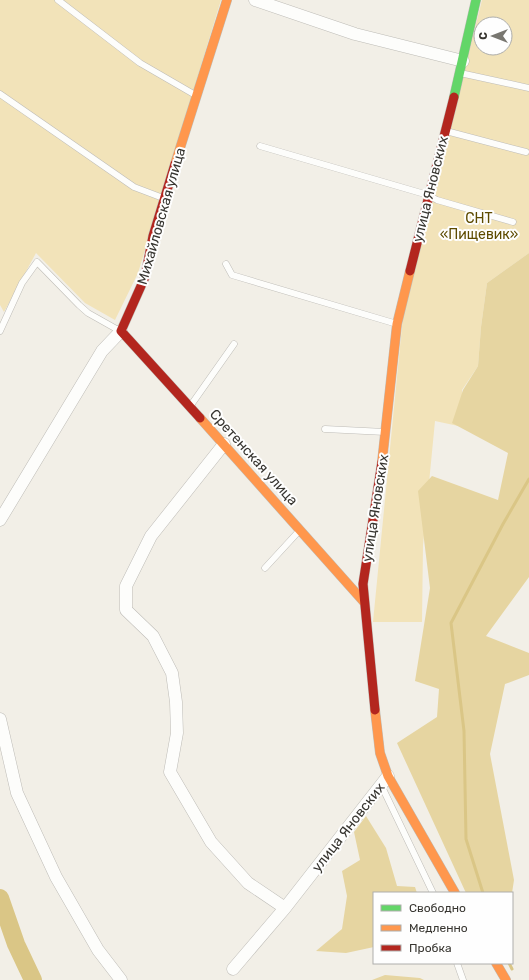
<svg xmlns="http://www.w3.org/2000/svg" width="529" height="980" viewBox="0 0 529 980" font-family="Rubik,sans-serif">
<rect width="100%" height="100%" fill="#f2efe7"/>
<path fill="#f2e3b9" fill-rule="evenodd" d="M0,0H221L138,273L115,320L85,303L36,253L4,312L0,305Z
M482,0H529V253L487,283L481,327L478,366L462,390L463,427L435,421L423,545L422,622H373L403,316ZM481,24H505V48H481Z"/>
<path fill="#e6d5a1" d="M529,253V577L486,636L529,653V675L505,684L490,754L514,880L512,893H466L397,743L437,717L439,689L415,681L430,588L418,491L432,476L498,500L508,453L452,423L463,390L478,366L481,327L487,283Z
M366,816L386,848L397,886L415,887L417,893H374V947L346,953L316,951L342,929L347,896L342,871L360,860L354,832Z
M385,975L420,978L424,980H372Z"/>
<g fill="none" stroke-linecap="round" stroke-linejoin="round">
<path stroke="#dac686" stroke-width="3" d="M483,893L466,839L464,731L451,623L503,524L529,479
M509,963L512,969"/>
<path stroke="#dac686" stroke-width="18" d="M0,898L16,944L33,980"/>
<defs>
<path id="lane" d="M58,0L140,63L197,96
M460,73L529,88
M0,94L134,187L163,198
M446,131L526,152
M260,146L428,195L437,200L513,222
M226,264L232,275L397,324
M0,331L22,283L37,262L79,305L88,313L120,331
M191,405L234,344
M325,429L385,432
M265,568L299,531
M380,786L384,791L433,893
M457,963L463,980"/>
<path id="street" d="M255,0L355,34L463,61
M224,444L151,536L126,586V610L153,636L172,673L176,702L177,733L170,772L211,842L248,883L285,908
M0,520L102,351L121,331
M0,719L17,793L56,877L98,950L121,980
M233,969L285,908L388,776"/>
<path id="fast" d="M454,97L476,0"/>
<path id="slow" d="M175,164L227,0
M200,418L364,602
M382,462L397,324L410,271
M375,710L380,753L388,776L455,893
M496,963L506,980"/>
<path id="jam" d="M175,164L153,236L145,277L121,331L200,418
M410,271L454,97
M375,710L363,584L382,462"/>
</defs>
<use href="#lane" stroke="#bebcb7" stroke-width="7"/>
<use href="#street" stroke="#bebcb7" stroke-width="13"/>
<use href="#fast" stroke="#bebcb7" stroke-width="10"/>
<use href="#slow" stroke="#bebcb7" stroke-width="10"/>
<use href="#jam" stroke="#bebcb7" stroke-width="10"/>
<use href="#lane" stroke="#fdfdfb" stroke-width="6"/>
<use href="#street" stroke="#fdfdfb" stroke-width="12"/>
<use href="#fast" stroke="#63d668" stroke-width="9"/>
<use href="#slow" stroke="#ff974d" stroke-width="9"/>
<use href="#jam" stroke="#b3261e" stroke-width="9"/>
</g>
<g text-anchor="middle" stroke-width="4" stroke-linejoin="round" paint-order="stroke">
<g font-size="14" fill="#373530" stroke="#fefefe">
<text transform="translate(430 189) rotate(-76)" y="5">улица Яновских</text>
<text transform="translate(161 216) rotate(-74)" y="5">Михайловская улица</text>
<text transform="translate(254 457) rotate(48)" y="5">Сретенская улица</text>
<text transform="translate(375 508) rotate(-81)" y="5">улица Яновских</text>
<text transform="translate(348 827) rotate(-52)" y="5">улица Яновских</text>
</g>
<g font-size="14" fill="#5e4b00" stroke="#fefefe">
<text x="479" y="223">СНТ<tspan x="479" dy="16">«Пищевик»</tspan></text>
</g>
</g>
<rect x="373" y="892" width="140" height="72" fill="#fefefe" stroke="#aeaeac"/>
<rect x="381" y="905" width="20" height="6" fill="#63d668" stroke="#aeaeac"/>
<text x="409" y="912" font-size="12" fill="#373530">Свободно</text>
<rect x="381" y="925" width="20" height="6" fill="#ff974d" stroke="#aeaeac"/>
<text x="409" y="932" font-size="12" fill="#373530">Медленно</text>
<rect x="381" y="945" width="20" height="6" fill="#b3261e" stroke="#aeaeac"/>
<text x="409" y="952" font-size="12" fill="#373530">Пробка</text>
<g transform="translate(493 36) rotate(270)"><circle r="19" fill="#fefefe" stroke="#aeaeac"/>
<path d="M0-3L7 15L0 10L-7 15Z" fill="#787670"/>
<text y="-6" font-size="11" font-weight="bold" text-anchor="middle" fill="#373530">С</text>
</g>
</svg>
